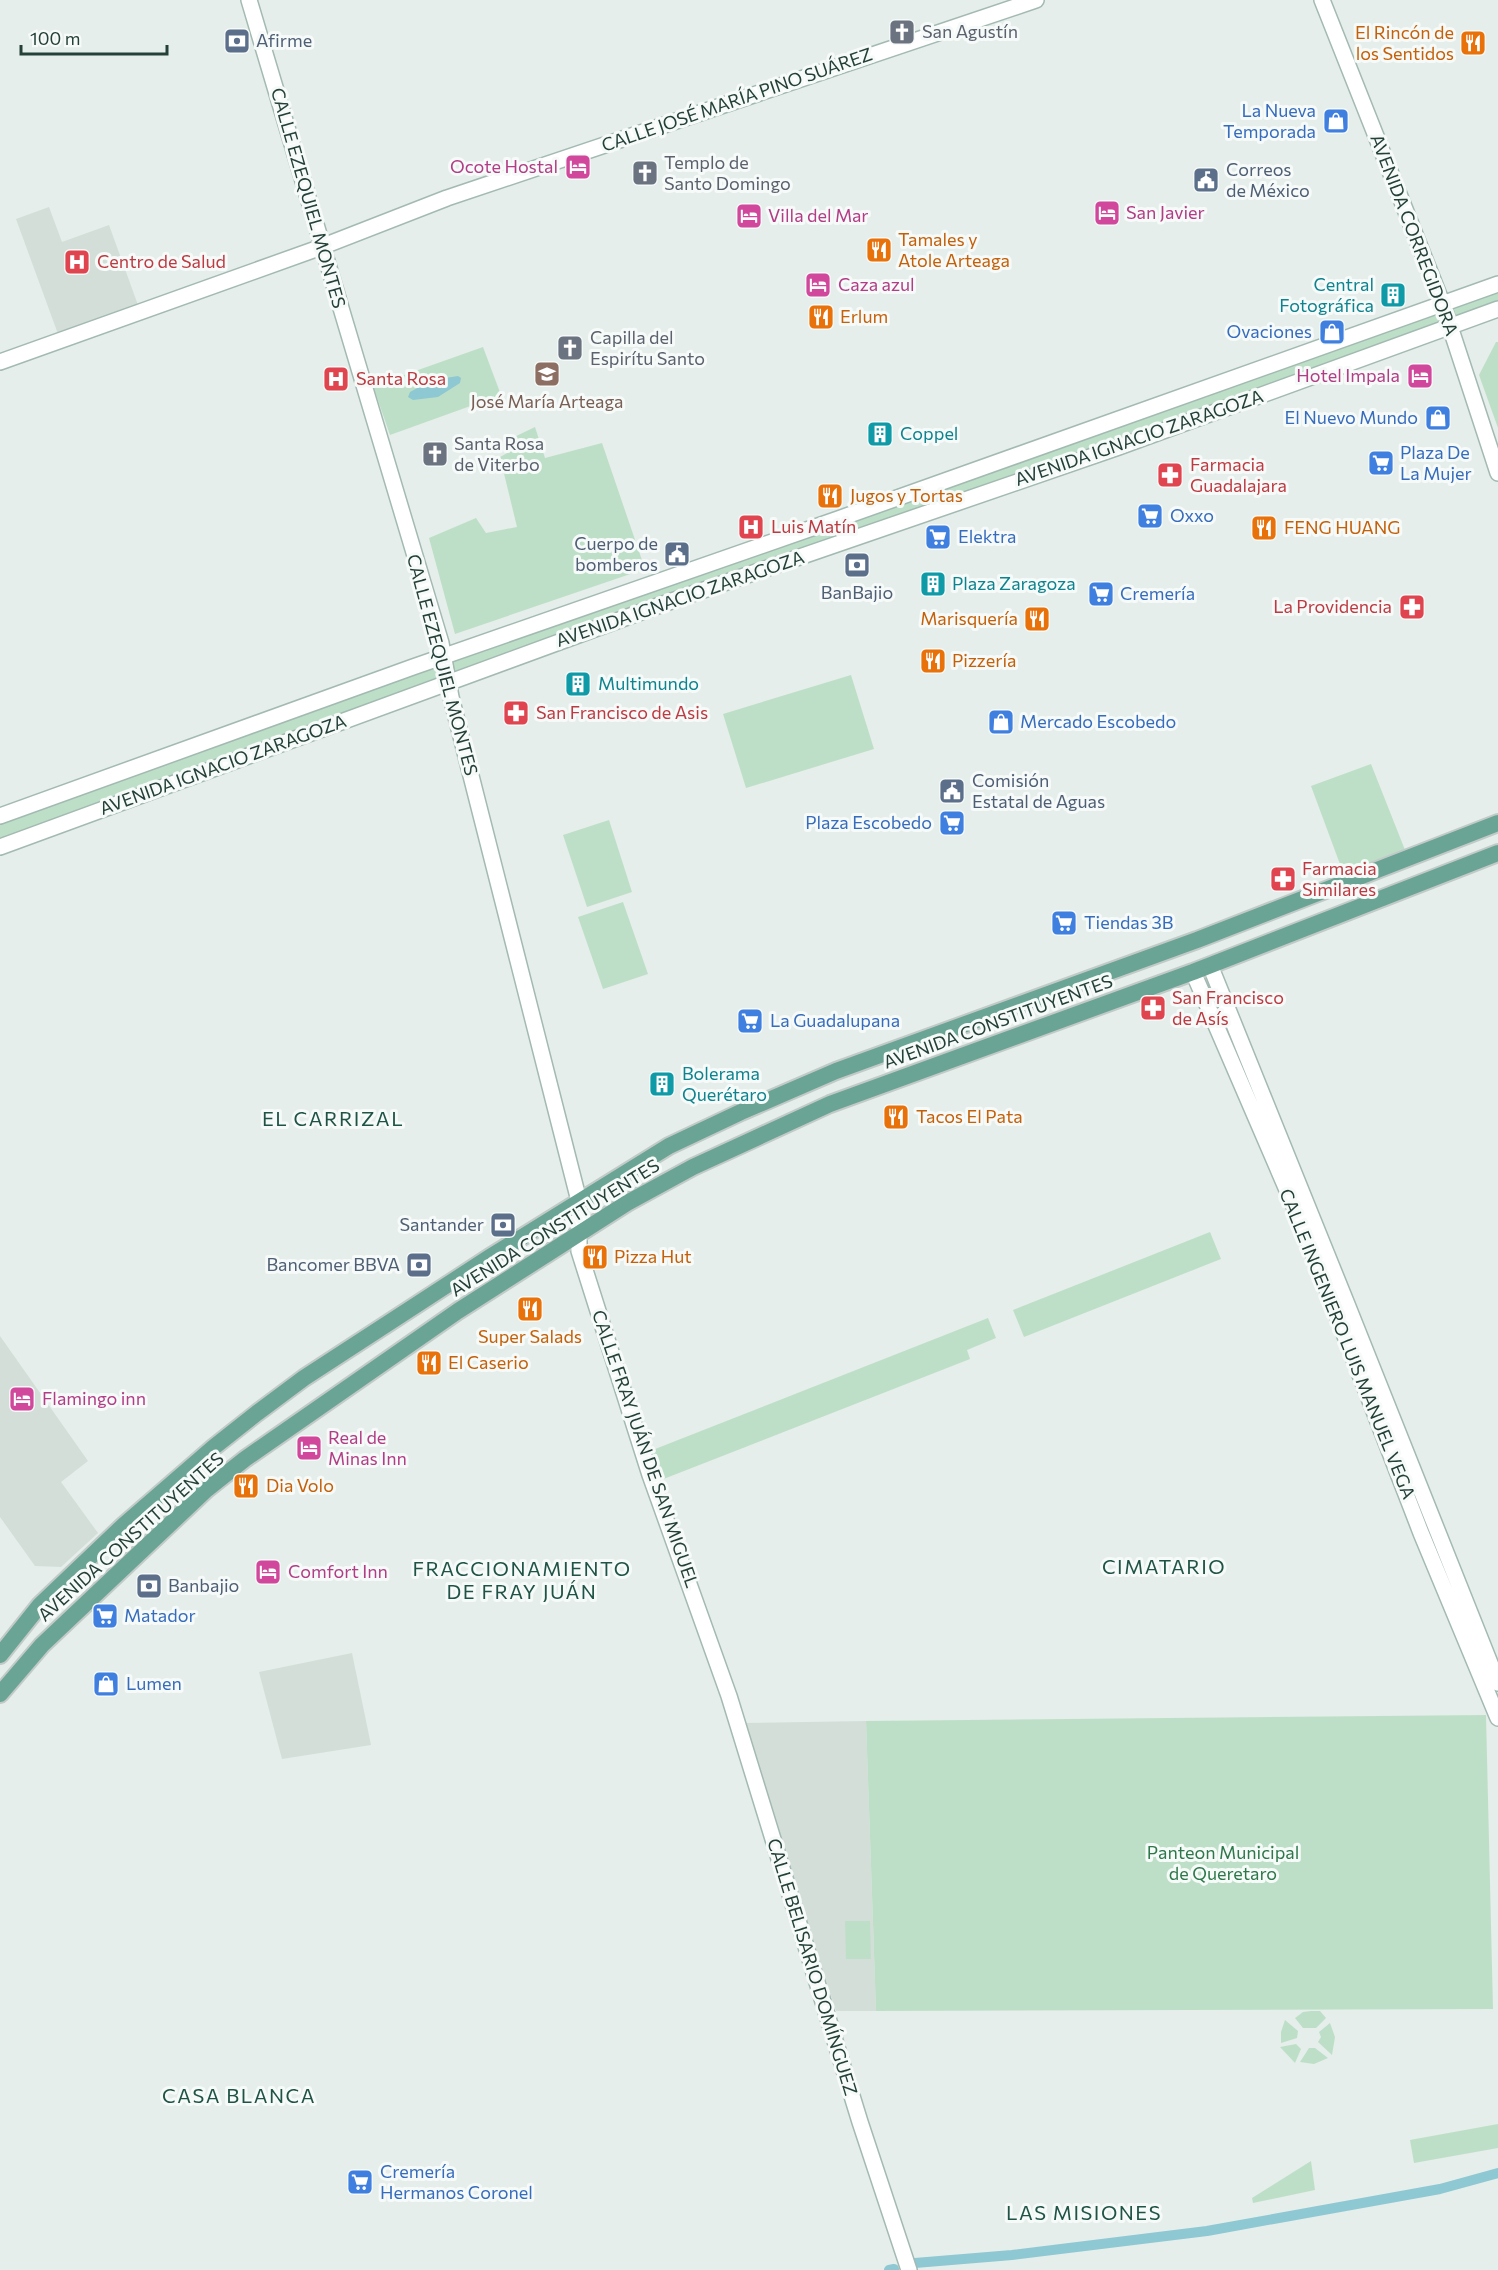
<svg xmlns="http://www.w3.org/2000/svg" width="1498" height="2270" viewBox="0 0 1498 2270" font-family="Commissioner,sans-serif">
<rect width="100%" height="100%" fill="#e5eeea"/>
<path fill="#d3ded9" d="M49,207L62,242L109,225L138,305L58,334L16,219Z
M0,1336L88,1461L61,1482L98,1533L61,1567L35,1566L0,1517Z
M352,1653L371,1745L282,1759L259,1672Z
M866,1721L876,2011H836L742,1723Z"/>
<path fill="#bedfc7" d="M1498,290V303L0,841V823L49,804Z
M1496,342H1498V428L1479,375Z
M483,347L501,395L390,435L373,386Z
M535,427L545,458L602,443L645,569L455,634L429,538L476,518L486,533L517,527L500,457L511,451L506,441Z
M851,675L874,749L746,788L723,714Z
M1371,764L1405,850L1344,875L1311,786Z
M609,820L632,892L587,907L563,835Z
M623,902L648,974L603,989L578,917Z
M1210,1232L1221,1259L1024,1337L1013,1310Z
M988,1318L996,1338L967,1350L970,1359L661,1480L650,1451Z
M1486,1715L1493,2009L876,2011L866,1721Z
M845,1921H870L871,1959H846Z
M1311,2011H1320L1326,2018L1316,2028H1303L1295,2018L1303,2012Z
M1285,2020L1298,2031L1297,2038L1281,2043V2032Z
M1330,2023L1335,2037L1332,2055L1318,2042L1321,2037L1319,2032Z
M1296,2044L1301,2049L1295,2063L1280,2047Z
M1309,2048H1315L1328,2058L1314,2064L1300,2062Z
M1498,2124V2148L1414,2163L1410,2140Z
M1311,2161L1315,2190L1253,2203L1252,2198Z"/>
<path fill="#8ec8d3" d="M458,376L461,378L460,383L438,397L413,400L408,397L410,392L432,380Z"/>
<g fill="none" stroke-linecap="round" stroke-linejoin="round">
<path stroke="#8ec8d3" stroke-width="10" d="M915,2263L1012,2255L1207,2231L1440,2189L1498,2173
M889,2270L894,2269"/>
<defs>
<path id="secondary" d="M249,0L441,643L451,697L579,1201V1251L650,1475L729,1696L860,2122L909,2270
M1322,0L1443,305L1498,473
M0,362L316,249L447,198L1036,0
M0,816L413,667L838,519L1498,284
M0,847L663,604L1119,447L1498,309
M1210,965C1308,1204 1402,1443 1498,1683
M1193,972L1303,1227L1421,1533L1498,1718"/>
<path id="primary" d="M0,1655L40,1605L124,1525L214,1447L257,1413L304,1378L490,1257L669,1146L741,1112L836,1071L1197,940L1498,823
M0,1694L42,1645L206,1490L245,1459L458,1311L627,1203L693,1167L830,1104L1193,972L1498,853"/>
</defs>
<use href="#secondary" stroke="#a3bab2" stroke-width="18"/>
<use href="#primary" stroke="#c2cac8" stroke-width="20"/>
<use href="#secondary" stroke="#fff" stroke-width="15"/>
<use href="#primary" stroke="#6aa494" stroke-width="16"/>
</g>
<defs>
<symbol id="church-square" viewBox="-11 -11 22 22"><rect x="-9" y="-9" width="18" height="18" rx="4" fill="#6b7280" stroke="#f6faf8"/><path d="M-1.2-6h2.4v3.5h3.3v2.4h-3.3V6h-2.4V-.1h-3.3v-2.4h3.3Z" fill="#fff"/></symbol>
<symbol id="bank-square" viewBox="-11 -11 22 22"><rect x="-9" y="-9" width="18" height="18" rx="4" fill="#5c6f8a" stroke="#f6faf8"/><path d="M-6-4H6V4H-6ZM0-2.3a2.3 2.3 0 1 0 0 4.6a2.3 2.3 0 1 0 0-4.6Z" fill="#fff"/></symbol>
<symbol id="restaurant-square" viewBox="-11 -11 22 22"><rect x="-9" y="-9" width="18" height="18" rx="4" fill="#e8710a" stroke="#f6faf8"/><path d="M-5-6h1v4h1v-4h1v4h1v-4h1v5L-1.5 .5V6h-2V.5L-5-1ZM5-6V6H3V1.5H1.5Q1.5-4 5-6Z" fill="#fff"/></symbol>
<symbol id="shop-square" viewBox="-11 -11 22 22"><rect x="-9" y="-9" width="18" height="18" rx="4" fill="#3f7fe0" stroke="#f6faf8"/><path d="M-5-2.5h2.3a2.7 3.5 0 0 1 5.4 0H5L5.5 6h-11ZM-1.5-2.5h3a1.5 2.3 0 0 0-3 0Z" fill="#fff"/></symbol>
<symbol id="hotel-square" viewBox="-11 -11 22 22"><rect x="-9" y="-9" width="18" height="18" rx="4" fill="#d1479c" stroke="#f6faf8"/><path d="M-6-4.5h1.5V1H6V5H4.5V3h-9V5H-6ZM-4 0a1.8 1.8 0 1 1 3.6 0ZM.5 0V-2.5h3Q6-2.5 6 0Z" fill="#fff"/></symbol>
<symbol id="civic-square" viewBox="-11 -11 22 22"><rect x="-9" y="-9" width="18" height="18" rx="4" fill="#5c6f8a" stroke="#f6faf8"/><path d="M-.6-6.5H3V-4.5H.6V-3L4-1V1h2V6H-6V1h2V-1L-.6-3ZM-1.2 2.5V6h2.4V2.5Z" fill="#fff"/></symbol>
<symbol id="hospital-square" viewBox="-11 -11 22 22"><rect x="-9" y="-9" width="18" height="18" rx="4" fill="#e0444e" stroke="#f6faf8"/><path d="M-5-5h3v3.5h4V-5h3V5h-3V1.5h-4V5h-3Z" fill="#fff"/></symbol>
<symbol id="building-square" viewBox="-11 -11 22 22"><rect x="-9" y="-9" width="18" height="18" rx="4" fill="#0f9aa8" stroke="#f6faf8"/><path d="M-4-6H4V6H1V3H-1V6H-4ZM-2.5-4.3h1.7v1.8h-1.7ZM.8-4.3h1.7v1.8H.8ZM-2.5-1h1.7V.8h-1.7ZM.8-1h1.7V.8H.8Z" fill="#fff"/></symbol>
<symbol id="school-square" viewBox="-11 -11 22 22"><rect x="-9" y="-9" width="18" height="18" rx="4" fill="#8d6e63" stroke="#f6faf8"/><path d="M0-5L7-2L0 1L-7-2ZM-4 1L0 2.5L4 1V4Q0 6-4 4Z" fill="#fff"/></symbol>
<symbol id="supermarket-square" viewBox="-11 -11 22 22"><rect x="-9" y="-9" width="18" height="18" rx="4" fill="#3f7fe0" stroke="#f6faf8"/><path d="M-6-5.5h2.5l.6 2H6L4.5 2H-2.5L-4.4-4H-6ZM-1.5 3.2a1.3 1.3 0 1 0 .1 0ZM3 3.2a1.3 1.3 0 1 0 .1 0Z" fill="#fff"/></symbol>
<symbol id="pharmacy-square" viewBox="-11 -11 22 22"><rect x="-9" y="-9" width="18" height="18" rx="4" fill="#e0444e" stroke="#f6faf8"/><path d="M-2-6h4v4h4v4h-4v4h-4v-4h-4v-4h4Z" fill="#fff"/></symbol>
</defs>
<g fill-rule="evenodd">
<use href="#church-square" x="887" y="17" width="30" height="30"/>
<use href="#bank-square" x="222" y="26" width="30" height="30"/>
<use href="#restaurant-square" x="1458" y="28" width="30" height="30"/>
<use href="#shop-square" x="1321" y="106" width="30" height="30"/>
<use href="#hotel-square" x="563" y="152" width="30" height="30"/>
<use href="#church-square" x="630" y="158" width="30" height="30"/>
<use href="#civic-square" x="1191" y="165" width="30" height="30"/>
<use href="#hotel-square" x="1092" y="198" width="30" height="30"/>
<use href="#hotel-square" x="734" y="201" width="30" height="30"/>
<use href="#restaurant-square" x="864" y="235" width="30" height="30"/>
<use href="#hospital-square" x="62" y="247" width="30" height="30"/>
<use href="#hotel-square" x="803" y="270" width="30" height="30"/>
<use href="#building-square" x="1378" y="280" width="30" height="30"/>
<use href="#restaurant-square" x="806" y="302" width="30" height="30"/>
<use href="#shop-square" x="1317" y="317" width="30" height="30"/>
<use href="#church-square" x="555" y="333" width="30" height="30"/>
<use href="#school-square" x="532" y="359" width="30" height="30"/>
<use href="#hotel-square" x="1405" y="361" width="30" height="30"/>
<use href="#hospital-square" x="321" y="364" width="30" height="30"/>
<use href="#shop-square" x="1423" y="403" width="30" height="30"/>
<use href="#building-square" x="865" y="419" width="30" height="30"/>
<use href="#church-square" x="420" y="439" width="30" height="30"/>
<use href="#supermarket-square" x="1366" y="448" width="30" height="30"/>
<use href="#pharmacy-square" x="1155" y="460" width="30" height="30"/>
<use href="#restaurant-square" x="815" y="481" width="30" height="30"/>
<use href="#supermarket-square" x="1135" y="501" width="30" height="30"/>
<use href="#hospital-square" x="736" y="512" width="30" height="30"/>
<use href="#restaurant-square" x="1249" y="513" width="30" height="30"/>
<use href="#supermarket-square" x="923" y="522" width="30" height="30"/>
<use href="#civic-square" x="662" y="539" width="30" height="30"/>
<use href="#bank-square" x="842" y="550" width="30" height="30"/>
<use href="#building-square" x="918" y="569" width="30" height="30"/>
<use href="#supermarket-square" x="1086" y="579" width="30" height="30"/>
<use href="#pharmacy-square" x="1397" y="592" width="30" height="30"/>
<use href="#restaurant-square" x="1022" y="604" width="30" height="30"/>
<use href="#restaurant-square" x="918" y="646" width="30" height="30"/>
<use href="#building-square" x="563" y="669" width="30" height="30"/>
<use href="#pharmacy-square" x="501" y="698" width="30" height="30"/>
<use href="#shop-square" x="986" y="707" width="30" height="30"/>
<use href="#civic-square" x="937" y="776" width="30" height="30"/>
<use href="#supermarket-square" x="937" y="808" width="30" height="30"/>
<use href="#pharmacy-square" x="1268" y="864" width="30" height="30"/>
<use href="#supermarket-square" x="1049" y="908" width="30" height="30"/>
<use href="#pharmacy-square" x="1138" y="993" width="30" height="30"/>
<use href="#supermarket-square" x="735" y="1006" width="30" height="30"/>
<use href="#building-square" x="647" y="1069" width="30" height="30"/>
<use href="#restaurant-square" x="881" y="1102" width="30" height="30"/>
<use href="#bank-square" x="488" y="1210" width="30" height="30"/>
<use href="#restaurant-square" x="580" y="1242" width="30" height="30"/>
<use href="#bank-square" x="404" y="1250" width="30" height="30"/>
<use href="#restaurant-square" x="515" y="1294" width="30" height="30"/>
<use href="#restaurant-square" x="414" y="1348" width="30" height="30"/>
<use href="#hotel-square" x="7" y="1384" width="30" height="30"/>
<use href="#hotel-square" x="294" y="1433" width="30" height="30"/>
<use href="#restaurant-square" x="231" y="1471" width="30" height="30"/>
<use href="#hotel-square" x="253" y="1557" width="30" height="30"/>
<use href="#bank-square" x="134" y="1571" width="30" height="30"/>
<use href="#supermarket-square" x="90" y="1601" width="30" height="30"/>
<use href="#shop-square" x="91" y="1669" width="30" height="30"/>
<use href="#supermarket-square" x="345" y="2167" width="30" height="30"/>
</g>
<g text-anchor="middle" stroke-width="6" stroke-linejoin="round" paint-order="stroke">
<g font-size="18" fill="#5b616d" stroke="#f6faf8" text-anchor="start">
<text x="922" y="38">San Agustín</text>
<text x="664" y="169">Templo de<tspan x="664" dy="21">Santo Domingo</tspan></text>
<text x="590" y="344">Capilla del<tspan x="590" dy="21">Espirítu Santo</tspan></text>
<text x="454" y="450">Santa Rosa<tspan x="454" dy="21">de Viterbo</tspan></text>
</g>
<g font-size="18" fill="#c56008" stroke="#f6faf8" text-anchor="start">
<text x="1454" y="39" text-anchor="end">El Rincón de<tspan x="1454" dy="21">los Sentidos</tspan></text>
<text x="898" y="246">Tamales y<tspan x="898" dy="21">Atole Arteaga</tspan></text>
<text x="840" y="323">Erlum</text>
<text x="850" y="502">Jugos y Tortas</text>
<text x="1284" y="534">FENG HUANG</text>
<text x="1018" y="625" text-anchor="end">Marisquería</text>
<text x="952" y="667">Pizzería</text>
<text x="916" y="1123">Tacos El Pata</text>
<text x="614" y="1263">Pizza Hut</text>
<text x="530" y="1343" text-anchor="middle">Super Salads</text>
<text x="448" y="1369">El Caserio</text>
<text x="266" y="1492">Dia Volo</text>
</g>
<g font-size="18" fill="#4e5e75" stroke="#f6faf8" text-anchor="start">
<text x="256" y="47">Afirme</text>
<text x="1226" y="176">Correos<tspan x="1226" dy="21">de México</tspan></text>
<text x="658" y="550" text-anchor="end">Cuerpo de<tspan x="658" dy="21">bomberos</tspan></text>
<text x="857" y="599" text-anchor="middle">BanBajio</text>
<text x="972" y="787">Comisión<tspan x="972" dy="21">Estatal de Aguas</tspan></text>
<text x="484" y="1231" text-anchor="end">Santander</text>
<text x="400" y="1271" text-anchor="end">Bancomer BBVA</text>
<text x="168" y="1592">Banbajio</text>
</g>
<g font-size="18" fill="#244039" stroke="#f6faf8">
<text transform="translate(737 100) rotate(-19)" y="6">CALLE JOSÉ MARÍA PINO SUÁREZ</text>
<text transform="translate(308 198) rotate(74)" y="6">CALLE EZEQUIEL MONTES</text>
<text transform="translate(1414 235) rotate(69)" y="6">AVENIDA CORREGIDORA</text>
<text transform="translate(1139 438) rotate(-19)" y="6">AVENIDA IGNACIO ZARAGOZA</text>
<text transform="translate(680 599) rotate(-19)" y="6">AVENIDA IGNACIO ZARAGOZA</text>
<text transform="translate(442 665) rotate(75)" y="6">CALLE EZEQUIEL MONTES</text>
<text transform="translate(223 765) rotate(-20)" y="6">AVENIDA IGNACIO ZARAGOZA</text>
<text transform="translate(998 1022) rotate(-20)" y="6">AVENIDA CONSTITUYENTES</text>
<text transform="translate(555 1228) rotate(-32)" y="6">AVENIDA CONSTITUYENTES</text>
<text transform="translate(1347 1344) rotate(68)" y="6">CALLE INGENIERO LUIS MANUEL VEGA</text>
<text transform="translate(645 1449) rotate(71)" y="6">CALLE FRAY JUÁN DE SAN MIGUEL</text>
<text transform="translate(131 1537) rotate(-42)" y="6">AVENIDA CONSTITUYENTES</text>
<text transform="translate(812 1967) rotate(73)" y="6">CALLE BELISARIO DOMÍNGUEZ</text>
</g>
<g font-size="18" fill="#366cbe" stroke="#f6faf8" text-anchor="start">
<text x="1316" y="117" text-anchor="end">La Nueva<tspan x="1316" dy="21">Temporada</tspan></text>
<text x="1312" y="338" text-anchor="end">Ovaciones</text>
<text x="1418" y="424" text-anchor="end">El Nuevo Mundo</text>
<text x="1400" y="459">Plaza De<tspan x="1400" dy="21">La Mujer</tspan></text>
<text x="1170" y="522">Oxxo</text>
<text x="958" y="543">Elektra</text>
<text x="1120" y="600">Cremería</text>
<text x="1020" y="728">Mercado Escobedo</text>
<text x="932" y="829" text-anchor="end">Plaza Escobedo</text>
<text x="1084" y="929">Tiendas 3B</text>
<text x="770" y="1027">La Guadalupana</text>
<text x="124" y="1622">Matador</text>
<text x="126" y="1690">Lumen</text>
<text x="380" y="2178">Cremería<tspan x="380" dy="21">Hermanos Coronel</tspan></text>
</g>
<g font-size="18" fill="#b23c85" stroke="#f6faf8" text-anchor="start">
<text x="558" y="173" text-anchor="end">Ocote Hostal</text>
<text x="1126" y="219">San Javier</text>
<text x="768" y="222">Villa del Mar</text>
<text x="838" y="291">Caza azul</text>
<text x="1400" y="382" text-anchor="end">Hotel Impala</text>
<text x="42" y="1405">Flamingo inn</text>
<text x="328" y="1444">Real de<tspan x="328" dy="21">Minas Inn</tspan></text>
<text x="288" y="1578">Comfort Inn</text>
</g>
<g font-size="18" fill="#be3a42" stroke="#f6faf8" text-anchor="start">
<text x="97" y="268">Centro de Salud</text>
<text x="356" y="385">Santa Rosa</text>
<text x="1190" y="471">Farmacia<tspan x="1190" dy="21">Guadalajara</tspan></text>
<text x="771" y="533">Luis Matín</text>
<text x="1392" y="613" text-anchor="end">La Providencia</text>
<text x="536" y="719">San Francisco de Asis</text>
<text x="1302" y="875">Farmacia<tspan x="1302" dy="21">Similares</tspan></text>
<text x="1172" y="1004">San Francisco<tspan x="1172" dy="21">de Asís</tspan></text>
</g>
<g font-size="18" fill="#0d838f" stroke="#f6faf8" text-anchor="start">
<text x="1374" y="291" text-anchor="end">Central<tspan x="1374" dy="21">Fotográfica</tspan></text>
<text x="900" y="440">Coppel</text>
<text x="952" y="590">Plaza Zaragoza</text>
<text x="598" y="690">Multimundo</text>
<text x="682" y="1080">Bolerama<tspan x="682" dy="21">Querétaro</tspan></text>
</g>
<g font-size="18" fill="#785e54" stroke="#f6faf8">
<text x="547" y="408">José María Arteaga</text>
</g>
<g font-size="18" fill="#2d784a" stroke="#f6faf8">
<text x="1223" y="1859">Panteon Municipal<tspan x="1223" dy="21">de Queretaro</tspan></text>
</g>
<g font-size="20" letter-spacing="1.5" fill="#1f5346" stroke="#f6faf8">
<text x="333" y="1126">EL CARRIZAL</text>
<text x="1164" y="1574">CIMATARIO</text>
<text x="522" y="1576">FRACCIONAMIENTO<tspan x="522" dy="23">DE FRAY JUÁN</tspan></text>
<text x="239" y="2103">CASA BLANCA</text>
<text x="1084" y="2220">LAS MISIONES</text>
</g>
</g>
<path d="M21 45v9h146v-9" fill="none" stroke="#244039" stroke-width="3"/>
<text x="30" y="45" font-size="18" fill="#244039" stroke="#f6faf8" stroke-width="4.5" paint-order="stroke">100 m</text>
</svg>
